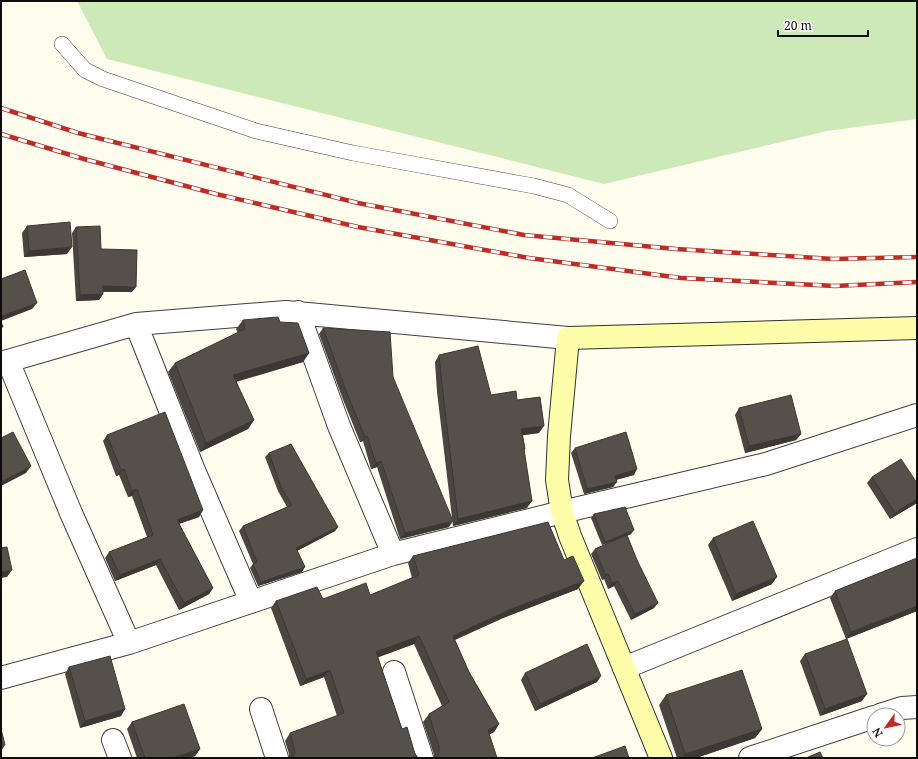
<svg xmlns="http://www.w3.org/2000/svg" width="918" height="759" viewBox="0 0 918 759" font-family="'Noto Serif',serif">
<rect width="100%" height="100%" fill="#fffdee"/>
<path fill="#cde9b8" d="M77,1H917V119L827,131L604,184L107,59Z"/>
<g fill="none" stroke-linecap="round" stroke-linejoin="round">
<defs>
<path id="lane" d="M62,44L85,70L103,79L256,131L353,153L534,186L568,195L610,221"/>
<path id="street" d="M298,312L339,426L393,554
M136,324L193,468L251,602
M8,361L71,513L129,643
M1,363L136,324L286,312L568,338
M624,668L917,549
M394,672L422,758
M1,678L129,643L393,554L562,512L766,464L917,415
M261,709L277,758
M880,715L902,708L917,707
M113,740L120,758
M750,758L874,717"/>
<path id="secondary" d="M661,758L570,536L562,512L557,480L559,436L568,338L917,328"/>
</defs>
<use href="#lane" stroke="#404040" stroke-width="16"/>
<use href="#street" stroke="#404040" stroke-width="24"/>
<use href="#secondary" stroke="#2f2f2f" stroke-width="24"/>
<use href="#lane" stroke="#fff" stroke-width="15"/>
<use href="#street" stroke="#fff" stroke-width="22"/>
<use href="#secondary" stroke="#fefda9" stroke-width="22"/>
<defs>
<path id="rail" d="M1,108L78,133L358,203L524,235L676,249L833,259L917,257
M1,134L84,159L216,194L358,227L529,258L681,278L835,286L917,282"/>
</defs>
<use href="#rail" stroke="#bd2d26" stroke-width="4.5"/>
<use href="#rail" stroke="#fff" stroke-width="3" stroke-dasharray="9" stroke-linecap="butt"/>
</g>
<path fill="#4a4540" d="M27,226L67,254L24,257L22,233Z
M76,227L101,249L132,292H103V294L99,300L76,301L72,233Z
M243,320L280,322L309,353L303,362L236,382L254,420L248,429L200,452L168,372L175,363L238,333L236,329Z
M323,328L393,377L449,527L400,539L377,467L371,469L363,441L360,442L342,397L319,334Z
M439,355L491,395L517,400L539,433L523,435L525,449L524,451L527,508L453,526L437,392L435,362Z
M739,408L801,434L796,440L745,453L735,415Z
M107,435L203,510L199,517L179,524L213,588L209,594L179,610L156,565L115,581L105,558L109,552L147,537L132,496L128,497L119,475L116,476L103,441Z
M575,448L634,475L616,480L613,487L584,494L571,453Z
M269,453L338,527L335,531L297,551L302,572L258,586L250,568L253,564L239,531L243,526L287,507L278,491L265,457Z
M872,477L917,483V503L890,519L867,483Z
M594,514L631,534L627,536L654,608L631,620L614,586L608,589L604,579L602,580L591,554L595,549L619,539L602,545L591,518Z
M713,538L772,584L732,601L708,545Z
M413,556L564,560L578,589L503,618L455,640L469,672L499,724L494,732L489,734L497,758H434V755L423,722L429,714L442,706L414,644L378,657L402,729L418,758H289V754L285,741L290,733L337,716L324,677L300,686L271,608L276,601L323,599L370,595L412,578L408,563Z
M917,558V611L846,639L830,598L835,591Z
M805,654L862,701L820,716L800,661Z
M69,667L125,709L121,716L80,728L65,674Z
M525,673L597,682L535,711L521,680Z
M666,695L762,729L755,738L696,758H677L659,705Z
M132,722L200,749L195,756L188,758H137L127,729Z"/>
<path fill="#3c3834" d="M72,247L67,254L24,257L29,251Z
M103,286L136,287L132,292L99,291Z
M103,294L99,300L76,301L80,295Z
M37,303L32,309L1,321V316Z
M309,353L303,362L226,384L233,375Z
M254,420L248,429L200,452L206,443Z
M544,426L539,433L517,436L521,429Z
M801,434L796,440L745,453L749,446Z
M367,436L363,441L360,442L365,437Z
M381,461L377,467L371,469L376,463Z
M31,466L26,473L1,486V482Z
M124,469L119,475L116,476L121,470Z
M637,469L634,475L611,481L615,476Z
M617,482L613,487L584,494L587,489Z
M137,489L132,496L128,497L132,491Z
M917,499V503L890,519L895,513Z
M532,501L527,508L453,526L458,519Z
M203,510L199,517L172,526L177,520Z
M453,521L449,527L400,539L405,533Z
M338,527L335,531L293,553L296,548Z
M634,530L631,534L602,545L605,542Z
M160,559L156,565L115,581L120,575Z
M305,567L302,572L258,586L261,582Z
M12,570L7,577L1,578V572Z
M605,574H608L604,579L602,580Z
M777,577L772,584L732,601L736,594Z
M584,581L578,589L503,618L447,643L453,636L509,610Z
M618,581L614,586L608,589L612,583Z
M213,588L209,594L179,610L184,603Z
M658,603L654,608L631,620L635,614Z
M917,606V611L846,639L851,632Z
M419,636L414,644L371,660L376,652Z
M330,670L324,677L300,686L306,679Z
M601,676L597,682L535,711L540,704Z
M867,694L862,701L820,716L825,709Z
M125,709L121,716L80,728L85,721Z
M499,724L494,732L483,738L488,730Z
M762,729L755,738L696,758H682L685,754Z
M5,745L1,751V746Z
M200,749L195,756L188,758H173Z"/>
<path fill="#56504a" stroke="#3c3834" d="M70,222L72,247L29,251L27,226Z
M100,226L101,249L137,250L136,287L103,286V294L80,295L76,227Z
M25,270L37,303L1,316V279Z
M278,317L280,322L298,323L309,353L233,375L254,420L206,443L175,363L245,329L243,320Z
M1,322L3,327H1Z
M323,328L390,332L393,377L453,521L405,533L381,461L376,463L367,436L365,437L346,391Z
M478,346L491,395L516,391L517,400L540,397L544,426L521,429L525,449H524L532,501L458,519L442,385L439,355Z
M791,395L801,434L749,446L739,408Z
M165,412L203,510L177,520L213,588L184,603L160,559L120,575L109,552L153,535L137,489L132,491L124,469L121,470L107,435Z
M13,432L31,466L1,482V438Z
M626,432L637,469L615,476L617,482L587,489L575,448Z
M291,444L338,527L296,548L305,567L261,582L253,564L257,562L243,526L292,505L281,487L269,453Z
M901,459L917,483V499L895,513L872,477Z
M625,507L634,530L605,542L594,514Z
M753,521L777,577L736,594L713,538Z
M548,522L564,560L573,556L584,581L509,610L453,636L469,672L499,724L488,730L497,758H437L439,753V747L429,714L449,702L419,636L376,652L402,729L407,727L415,754L418,758H293V756L295,753L294,747L290,733L344,713L330,670L306,679L276,601L317,587L323,599L366,583L370,595L419,575L413,556Z
M627,535L637,560L658,603L635,614L618,581L612,583L608,574H605L595,549Z
M7,547L12,570L1,572V548Z
M917,558V606L851,632L835,591Z
M847,639L867,694L825,709L805,654Z
M587,644L601,676L540,704L525,673Z
M110,656L125,709L85,721L69,667Z
M742,670L762,729L685,754L666,695Z
M184,704L200,749L173,758H145L132,722Z
M1,729L5,745L1,746Z
M625,746L629,758H592Z
M820,752L823,758H806Z"/>
<rect width="918" height="759" fill="none" stroke="#0d0d0d" stroke-width="4"/>
<g transform="translate(886 727) rotate(237)"><circle r="19" fill="#ffffff" stroke="#9e9e9e"/>
<path d="M0-3L7 15L0 10L-7 15Z" fill="#bd2d26"/>
<text y="-6" font-size="11" font-weight="bold" text-anchor="middle" fill="#0d0d0d">N</text>
</g>
<path d="M778 30v6h90v-6" fill="none" stroke="#0d0d0d" stroke-width="2"/>
<text x="784" y="30" font-size="12" fill="#0d0d0d" stroke="#ffffff" stroke-width="3" paint-order="stroke">20 m</text>
</svg>
